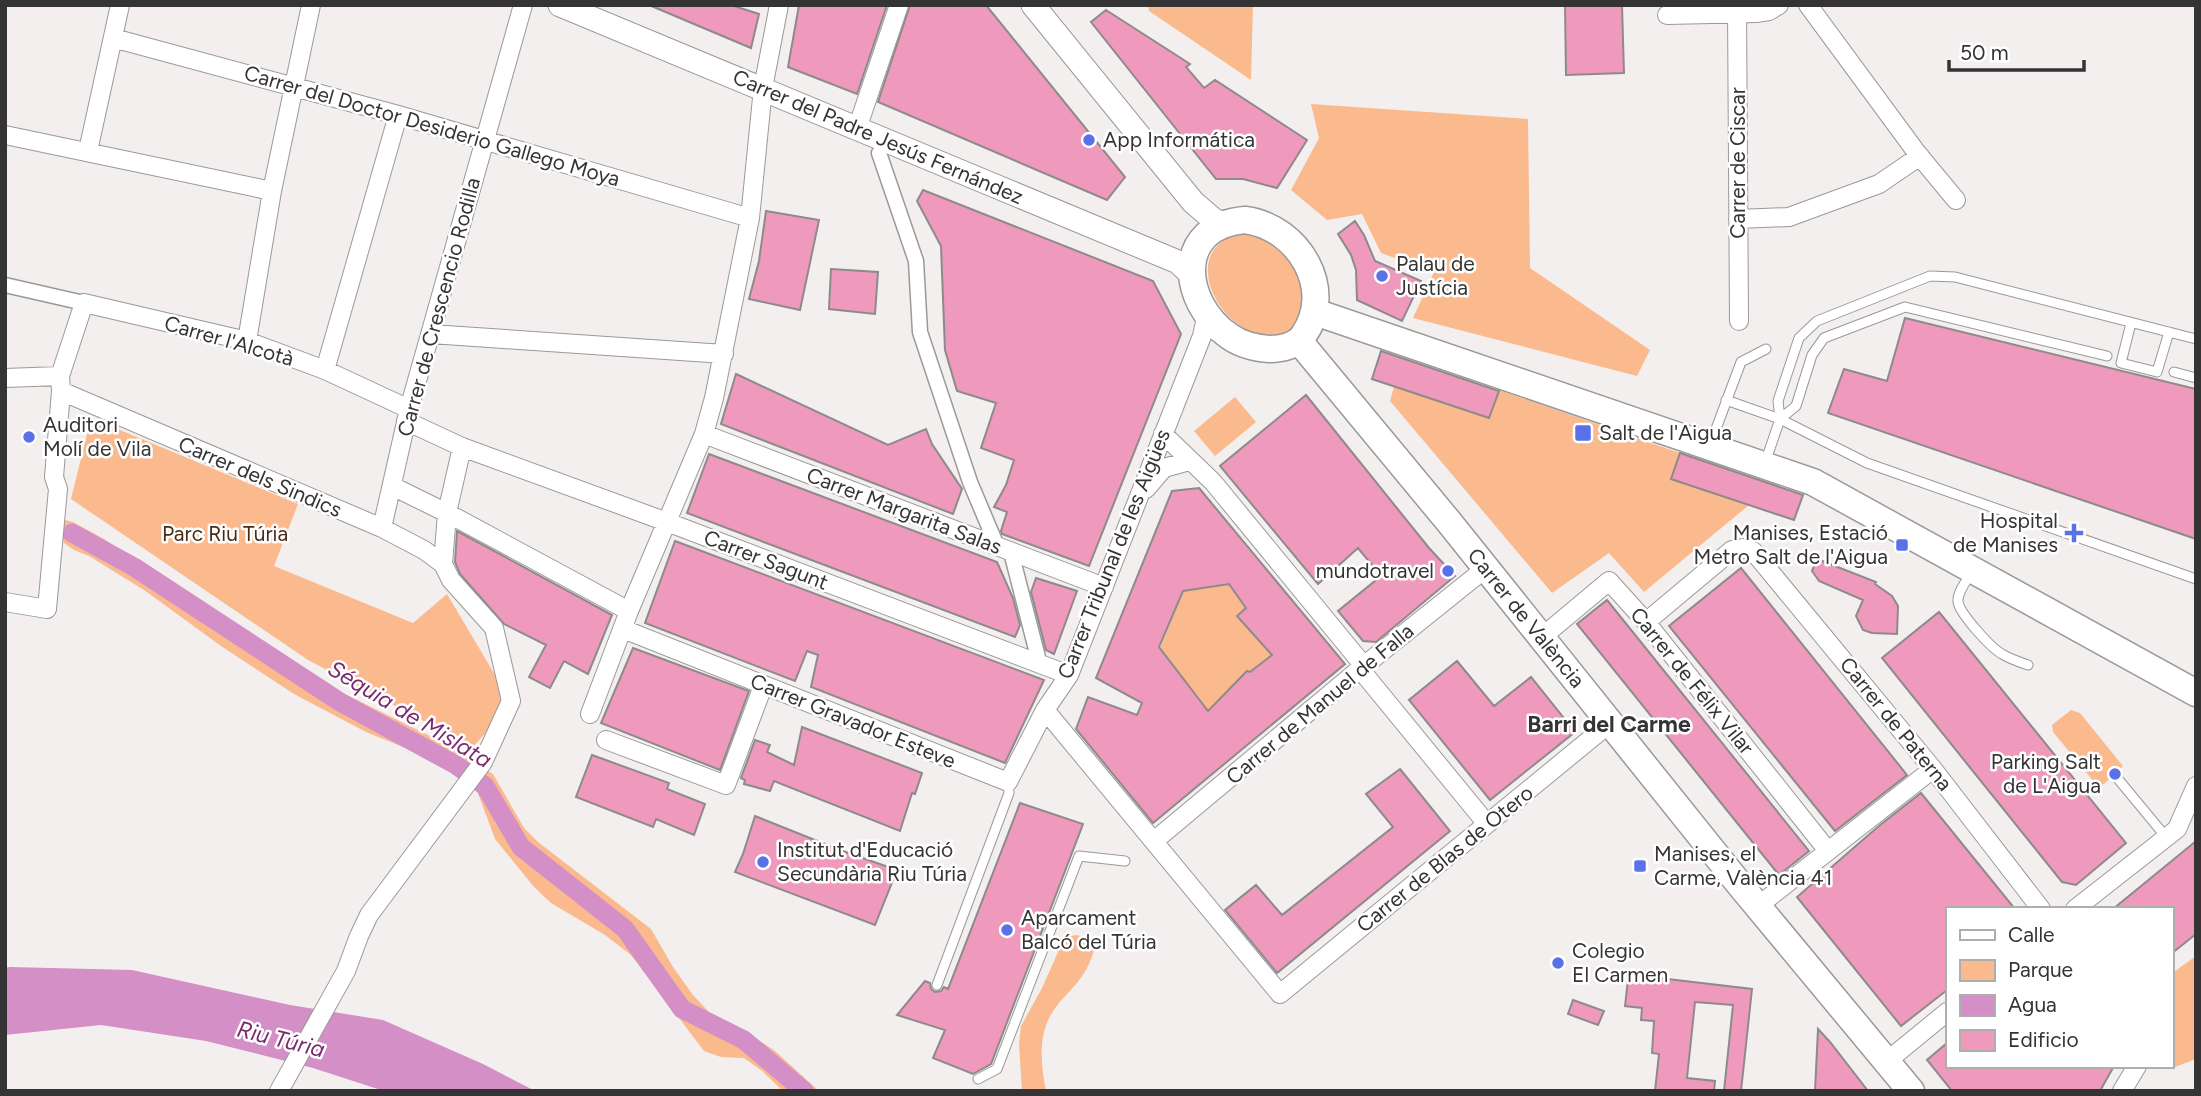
<svg xmlns="http://www.w3.org/2000/svg" width="2201" height="1096" viewBox="0 0 2201 1096" font-family="Figtree,sans-serif">
<rect width="100%" height="100%" fill="#f3efef"/>
<path fill="#faba8d" d="M1148,5H1253L1251,80L1149,11Z
M1311,104L1528,119L1530,268L1650,350L1637,376L1413,318L1434,272L1381,253L1362,214L1327,220L1291,190L1319,138Z
M1240,234C1267,234 1287,250 1298,274C1300,278 1304,284 1305,288C1306,294 1302,303 1301,310C1300,319 1298,326 1289,332C1283,336 1275,337 1268,336C1214,331 1179,247 1240,234Z
M1394,387L1489,418L1499,390L1680,453L1672,479L1749,505L1644,592L1609,553L1552,593L1390,401Z
M1235,397L1256,422L1215,456L1194,431Z
M91,418L298,504L274,566L413,623L447,594L498,680L502,714L473,747L308,660L71,499Z
M65,520L73,522L104,539L254,639L341,692L448,745L493,774L524,828L538,842L651,929L673,967L693,995L710,1013L730,1026L757,1039L775,1051L819,1091H783L761,1070L744,1058L721,1057L704,1051L631,955L605,935L551,903L534,887L495,839L476,788L468,781L420,754L366,732L294,694L221,646L144,590L89,556L74,550L64,543L61,532Z
M1189,578L1229,584L1246,608L1238,616L1272,655L1208,711L1160,648Z
M2071,710L2080,713L2123,766L2104,784L2099,785L2095,783L2053,732L2052,725Z
M1077,935L1087,939L1094,950C1087,975 1076,984 1059,1003C1037,1029 1040,1060 1046,1091H1022L1019,1044L1021,1026L1042,988L1063,941L1070,936Z
M2196,956V1059L2175,1067L2171,1066V974Z"/>
<path fill="#d38fc6" d="M10,967L132,970L290,1005L383,1020L483,1064L535,1091H384L313,1068L206,1041L101,1025L5,1035V968Z"/>
<g fill="none" stroke-linecap="round" stroke-linejoin="round">
<path stroke="#d38fc6" stroke-width="19" d="M72,533L134,567L340,702L456,765L485,786L521,847L625,929L682,1009L744,1040L804,1091"/>
</g>
<path fill="#ef9abc" stroke="#8e8a8c" stroke-width="2" fill-rule="evenodd" d="M649,5H731L759,14L751,48Z
M799,5H887L857,94L788,67Z
M910,5H986L1125,177L1107,200L878,102Z
M1565,5H1622L1624,73L1566,75Z
M1106,10L1190,64L1186,67L1204,88L1215,80L1307,140L1277,188L1243,179H1216L1091,22Z
M923,190L1153,281L1181,334L1089,566L1002,534L1001,531L1007,512L994,507L1006,485L1014,460L981,448L996,403L957,391L945,350L941,246L917,201Z
M766,211L819,220L800,310L749,299L759,261Z
M1355,221L1364,235L1375,261L1421,281L1402,321L1357,300L1356,270L1351,255L1338,234Z
M831,269L878,272L875,314L829,309Z
M1905,318L2196,389V539L1828,413L1844,369L1887,381Z
M1381,351L1499,391L1489,418L1372,379Z
M736,374L888,445L926,429L932,444L962,489L953,514L721,424Z
M1306,395L1429,548L1455,576L1376,642L1363,641L1338,611L1381,576L1358,548L1318,584L1220,466Z
M1680,453L1803,495L1794,520L1671,479Z
M709,454L997,562L1013,598L1020,625L1015,637L687,513Z
M1199,488L1345,664L1153,823L1076,729L1088,697L1137,715L1142,703L1096,678L1172,491ZM1229,584L1246,608L1237,616L1272,655L1250,672L1247,671L1208,711L1159,647L1183,591Z
M457,531L612,615L588,674L564,661L550,688L529,677L546,645L504,624L460,574L455,562Z
M675,541L1044,680L1005,763L811,687L818,655L807,651L795,681L645,623Z
M1817,559L1876,582L1875,584L1892,596L1898,606L1897,634L1872,633L1863,630L1856,616L1863,600L1819,581L1812,571Z
M1741,568L1907,775L1835,831L1669,626Z
M1036,578L1077,591L1054,654L1046,650L1031,592Z
M1607,600L1809,851L1779,875L1577,624Z
M1939,612L2126,843L2076,885L2062,882L1882,658Z
M633,648L749,691L720,770L601,723Z
M1457,661L1494,706L1531,677L1575,732L1490,800L1409,700Z
M802,727L922,773L915,794L912,793L900,831L774,781L770,791L744,784L745,780L741,778L755,740L770,745L767,752L794,765Z
M592,755L669,783L667,789L705,804L694,835L656,819L653,827L576,797Z
M1400,769L1450,831L1277,973L1225,910L1256,885L1282,915L1393,827L1366,794Z
M1921,793L2015,909H1947V990L1901,1026L1797,897L1880,825Z
M1020,803L1083,824L991,1064L973,1074L933,1058L945,1030L897,1015L925,981L930,983L931,989L935,992L941,991L944,987L948,989Z
M755,816L840,850L897,870L875,925L735,872L743,854Z
M2196,841V934L2171,954V909H2113Z
M1629,970L1651,972L1650,977L1752,989L1741,1091H1724L1733,1005L1695,1002L1687,1078L1715,1081L1714,1091H1655L1659,1054L1652,1053L1654,1021L1641,1020L1642,1008L1625,1006Z
M1573,1000L1604,1011L1598,1025L1568,1014Z
M1818,1029L1830,1042L1868,1091H1815Z
M1947,1043V1066H2114L2100,1091H1952L1927,1060Z"/>
<g fill="none" stroke-linecap="round" stroke-linejoin="round">
<defs>
<path id="service" d="M2131,323L2121,363L2157,372L2169,332
M2174,372L2196,378
M1726,400L1780,419L1867,463L2196,579
M1780,419L1796,406L1812,355L1824,338L1905,307L2107,356
M1710,445L1741,362L1766,349
M1765,463L1780,419L1778,401L1799,338L1817,321L1930,276L1955,277L2196,339
M1972,572C1967,580 1957,592 1958,602C1960,614 1991,648 2002,654C2010,659 2019,662 2028,665
M2118,779L2166,837
M937,985L1009,793L1008,782
M978,1079L997,1069L1079,856L1125,861"/>
<path id="pedestrian" d="M879,153L916,261L920,332L970,482L997,546
M5,285L84,303
M1011,552L1040,665"/>
<path id="minor" d="M1737,5L1739,321
M1808,5L1917,153L1956,200
M1667,15L1756,13L1769,11L1779,5
M113,38L398,115L750,218
M852,126L860,120L899,5
M5,135L272,191
M88,151L120,5
M1738,219L1789,217L1879,184L1920,156
M431,334L724,354
M247,341L272,191L311,5
M325,370L398,115
M5,378L60,376
M61,391L382,528L424,550L443,564L451,580L494,628L511,701L483,762L369,915L359,936L346,971L279,1091
M406,421L462,447L447,513L443,564
M704,434L1104,587
M1163,434L1213,482L1364,666
M462,447L667,522L1069,675
M392,486L451,515L629,611
M1146,489L1164,468L1189,461
M382,528L409,409L523,5
M5,602L47,609L58,489L54,477L61,391L60,376L84,303L247,341L325,370L409,409
M1646,622L1732,550L1743,548L1753,551L1933,769L2041,909
M623,629L1008,782L1045,710L1069,675L1202,336L1207,313
M1542,637L1609,581L1646,622L1828,851
M1360,669L1487,824
M1045,710L1280,994L1610,723
M590,714L629,611L704,434L714,398L750,218L763,88L779,5
M606,740L726,785L763,686
M1154,841L1360,669L1486,568
M1758,906L1933,769
M2075,909L2177,829L2196,786
M1886,1062L1947,1012
M2122,1091L2137,1066"/>
<path id="tertiary" d="M560,5L1178,262L1192,275
M1033,5L1193,202L1215,221L1224,223"/>
<path id="secondary" d="M1245,220C1299,227 1336,290 1303,336C1296,346 1281,349 1269,349C1256,348 1240,344 1229,336C1181,303 1173,226 1245,220Z
M1315,312L1813,482L2196,693
M1299,341L1449,522L1740,885L1911,1091"/>
</defs>
<use href="#service" stroke="#9b9898" stroke-width="11"/>
<use href="#pedestrian" stroke="#9b9898" stroke-width="17"/>
<use href="#minor" stroke="#9b9898" stroke-width="20"/>
<use href="#tertiary" stroke="#9b9898" stroke-width="25"/>
<use href="#secondary" stroke="#9b9898" stroke-width="29"/>
<use href="#service" stroke="#fff" stroke-width="9"/>
<use href="#pedestrian" stroke="#fff" stroke-width="14"/>
<use href="#minor" stroke="#fff" stroke-width="18"/>
<use href="#tertiary" stroke="#fff" stroke-width="23"/>
<use href="#secondary" stroke="#fff" stroke-width="26"/>
</g>
<g fill="#5a71e8" stroke="#fff" stroke-width="2.5">
<circle cx="1089" cy="140" r="7"/>
<circle cx="1382" cy="276" r="7"/>
<rect x="1574" y="424" width="18" height="18" rx="3.5"/>
<circle cx="29" cy="437" r="7"/>
<path d="M2070.5 522.5h7v7h7v7h-7v7h-7v-7h-7v-7h7z"/>
<rect x="1895" y="538" width="14" height="14" rx="3.5"/>
<circle cx="1448" cy="571" r="7"/>
<circle cx="2115" cy="774" r="7"/>
<circle cx="763" cy="862" r="7"/>
<rect x="1633" y="859" width="14" height="14" rx="3.5"/>
<circle cx="1007" cy="930" r="7"/>
<circle cx="1558" cy="963" r="7"/>
</g>
<g text-anchor="middle" stroke-width="5" stroke-linejoin="round" paint-order="stroke">
<g font-size="21" fill="#353434" stroke="#fff">
<text transform="translate(432 126) rotate(16)" y="7">Carrer del Doctor Desiderio Gallego Moya</text>
<text transform="translate(878 137) rotate(23)" y="7">Carrer del Padre Jesús Fernández</text>
<text transform="translate(1738 163) rotate(-90)" y="7">Carrer de Ciscar</text>
<text transform="translate(439 307) rotate(-75)" y="7">Carrer de Crescencio Rodilla</text>
<text transform="translate(229 341) rotate(16)" y="7">Carrer l'Alcotà</text>
<text transform="translate(260 477) rotate(23)" y="7">Carrer dels Sindics</text>
<text transform="translate(904 511) rotate(21)" y="7">Carrer Margarita Salas</text>
<text transform="translate(1114 554) rotate(-68)" y="7">Carrer Tribunal de les Aigües</text>
<text transform="translate(766 560) rotate(21)" y="7">Carrer Sagunt</text>
<text transform="translate(1526 618) rotate(51)" y="7">Carrer de València</text>
<text transform="translate(1692 681) rotate(51)" y="7">Carrer de Félix Vilar</text>
<text transform="translate(1320 704) rotate(-40)" y="7">Carrer de Manuel de Falla</text>
<text transform="translate(853 721) rotate(22)" y="7">Carrer Gravador Esteve</text>
<text transform="translate(1896 724) rotate(51)" y="7">Carrer de Paterna</text>
<text transform="translate(1445 859) rotate(-39)" y="7">Carrer de Blas de Otero</text>
</g>
<g font-size="21" fill="#353434" stroke="#fff" text-anchor="start">
<text x="1103" y="147">App Informática</text>
<text x="1396" y="271">Palau de<tspan x="1396" dy="24">Justícia</tspan></text>
<text x="43" y="432">Auditori<tspan x="43" dy="24">Molí de Vila</tspan></text>
<text x="1599" y="440">Salt de l'Aigua</text>
<text x="2058" y="528" text-anchor="end">Hospital<tspan x="2058" dy="24">de Manises</tspan></text>
<text x="1888" y="540" text-anchor="end">Manises, Estació<tspan x="1888" dy="24">Metro Salt de l'Aigua</tspan></text>
<text x="1434" y="578" text-anchor="end">mundotravel</text>
<text x="2101" y="769" text-anchor="end">Parking Salt<tspan x="2101" dy="24">de L'Aigua</tspan></text>
<text x="777" y="857">Institut d'Educació<tspan x="777" dy="24">Secundària Riu Túria</tspan></text>
<text x="1654" y="861">Manises, el<tspan x="1654" dy="24">Carme, València 41</tspan></text>
<text x="1021" y="925">Aparcament<tspan x="1021" dy="24">Balcó del Túria</tspan></text>
<text x="1572" y="958">Colegio<tspan x="1572" dy="24">El Carmen</tspan></text>
</g>
<g font-size="21" fill="#4a2c16" stroke="#fff">
<text x="225" y="541">Parc Riu Túria</text>
</g>
<g font-size="23" font-style="italic" fill="#7a2a6f" stroke="#fff">
<text transform="translate(410 714) rotate(31)" y="8">Séquia de Mislata</text>
<text transform="translate(281 1039) rotate(14)" y="8">Riu Túria</text>
</g>
<g font-size="23" font-weight="bold" fill="#353434" stroke="#fff">
<text x="1609" y="732">Barri del Carme</text>
</g>
</g>
<rect width="2201" height="1096" fill="none" stroke="#353434" stroke-width="14"/>
<rect x="1946" y="907" width="228" height="161" fill="#ffffff" stroke="#aeaeae" stroke-width="2"/>
<rect x="1960" y="930" width="35" height="10" fill="#ffffff" stroke="#aeaeae" stroke-width="2"/>
<text x="2008" y="942" font-size="21" fill="#353434">Calle</text>
<rect x="1960" y="960" width="35" height="21" fill="#faba8d" stroke="#aeaeae" stroke-width="2"/>
<text x="2008" y="977" font-size="21" fill="#353434">Parque</text>
<rect x="1960" y="995" width="35" height="21" fill="#d38fc6" stroke="#aeaeae" stroke-width="2"/>
<text x="2008" y="1012" font-size="21" fill="#353434">Agua</text>
<rect x="1960" y="1030" width="35" height="21" fill="#ef9abc" stroke="#aeaeae" stroke-width="2"/>
<text x="2008" y="1047" font-size="21" fill="#353434">Edificio</text>
<path d="M1949 60v10h135v-10" fill="none" stroke="#353434" stroke-width="3.5"/>
<text x="1960" y="60" font-size="21" fill="#353434" stroke="#ffffff" stroke-width="5" paint-order="stroke">50 m</text>
</svg>
